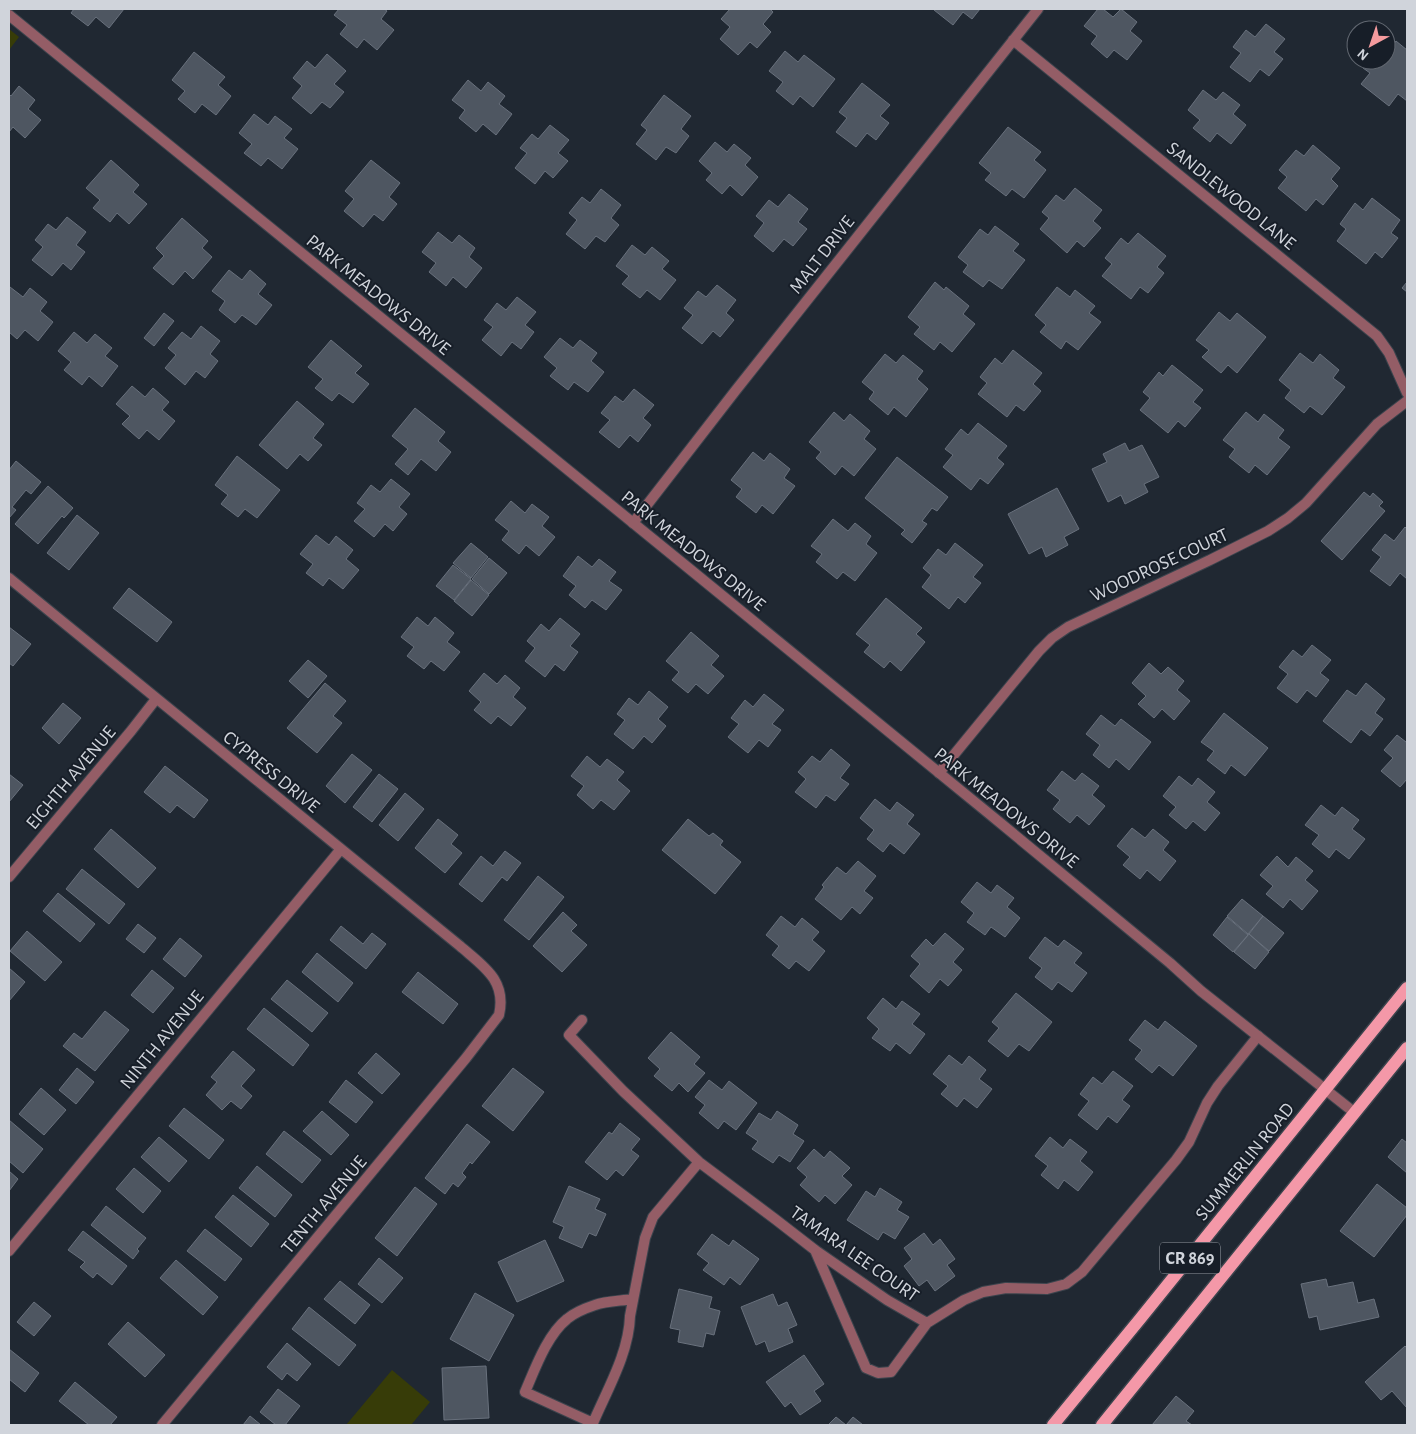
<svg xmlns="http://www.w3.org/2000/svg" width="1416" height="1434" viewBox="0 0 1416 1434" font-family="'Alegreya Sans',sans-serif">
<rect width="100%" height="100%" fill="#202832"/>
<path fill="#373c08" d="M9,29L19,37L9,50Z
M392,1370L430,1402L411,1425H346Z"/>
<path fill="#4e5661" stroke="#69717d" d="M74,9H124L109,28L96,17L88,26L71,13Z
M339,9H384L387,11L381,19L394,30L377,50L364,39L357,48L340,34L347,25L334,15Z
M730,9H770L773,12L763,24L771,32L757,48L750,42L738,55L720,39L730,27L721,19Z
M935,9H980L972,19L963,12L953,25L934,10Z
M1098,9H1103L1113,17L1121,9L1137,22L1130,31L1142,41L1127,60L1114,50L1107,58L1091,44L1097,36L1084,26Z
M1266,24L1285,39L1274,52L1283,59L1269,76L1260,69L1250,82L1230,67L1241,53L1233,47L1246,30L1255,37Z
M1396,41L1407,50V101L1398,94L1389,106L1361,84L1370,73L1363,68L1369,60H1386V52L1387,53Z
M785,51L798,62L804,55L835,79L813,107L800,96L793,105L776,91L783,82L769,71Z
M194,52L225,77L218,85L231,96L216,115L202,104L195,113L178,99L185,91L172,80Z
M327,54L346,71L334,84L344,92L330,108L322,102L311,114L292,98L302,86L293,78L307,61L315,68Z
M468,80L481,91L488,82L505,96L499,104L512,114L496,135L483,124L476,132L459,118L465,110L452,100Z
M862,83L890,105L880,116L889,123L876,140L867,133L856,147L836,132L847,118L839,112Z
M19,86L35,100L28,109L41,120L25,138L13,127L9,132V94L11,96Z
M1203,90L1216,100L1223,92L1240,105L1233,114L1246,125L1231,144L1217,133L1210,142L1193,128L1200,120L1188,110Z
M664,95L691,116L681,129L689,136L676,153L666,147L656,160L636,144L647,130L641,125Z
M254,114L268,125L275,116L292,129L284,138L298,149L282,169L268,158L261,166L244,153L252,144L239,133Z
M550,125L569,140L558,153L568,161L553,178L545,171L535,184L515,168L527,153L520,148L532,134L538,139Z
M1008,127L1041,152L1034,160L1046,170L1024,198L1012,189L1006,196L985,180L991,173L979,163Z
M715,142L727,152L734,144L751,158L745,165L758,177L742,196L730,185L722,194L706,180L712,173L699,161Z
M1313,145L1340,168L1331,179L1338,186L1323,205L1316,199L1306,211L1278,188L1287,177L1279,170L1296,150L1304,156Z
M111,160L139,185L133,192L147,204L129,224L117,213L110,222L93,208L100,200L86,188Z
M371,160L400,183L389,197L397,204L383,221L374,214L363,227L344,211L354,199L345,191Z
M1075,188L1102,210L1093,221L1101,228L1084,247L1077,241L1067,253L1040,229L1049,218L1042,212L1056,195L1064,201Z
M601,189L621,205L611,218L619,225L605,242L596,236L585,249L566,234L577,220L569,213L582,197L590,203Z
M789,194L808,209L798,222L807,229L793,246L784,239L773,252L754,236L764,223L756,216L769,200L778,207Z
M1372,198L1400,220L1391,233L1398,238L1382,258L1375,252L1366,264L1337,241L1346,229L1340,224L1355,203L1363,210Z
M67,217L86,232L76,245L85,252L71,270L63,263L52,276L32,260L43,247L35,240L48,224L56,230Z
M182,218L208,241L202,248L212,257L193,279L185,271L173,285L153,268L164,256L156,248Z
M995,226L1019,244L1013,251L1025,260L1002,289L989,280L983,287L963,272L968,265L958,257L980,229L988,235Z
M438,232L452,243L459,235L475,248L469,257L482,268L466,288L453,277L446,286L429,272L436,263L422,252Z
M1138,233L1166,256L1157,267L1164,273L1148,293L1140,287L1131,299L1102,276L1112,264L1105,258L1121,238L1128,244Z
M632,245L645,255L652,247L669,261L662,269L676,280L660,300L647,290L640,298L622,284L629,276L616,266Z
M229,270L242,280L250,270L266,284L258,294L272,305L256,325L242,315L235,323L219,310L225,301L212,291Z
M935,282L944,290L946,287L969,306L963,314L975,324L952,352L940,342L934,350L914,334L920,327L908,317Z
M1407,282V292L1402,288Z
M717,285L736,300L726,313L734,320L720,337L713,331L702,344L682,328L693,315L684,308L698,291L706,297Z
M10,287L23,297L30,288L47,302L40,311L53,322L38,341L25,330L17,339L9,332V288Z
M1057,287L1070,297L1075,290L1095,306L1089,313L1101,322L1078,350L1066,341L1061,349L1040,332L1046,325L1035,315Z
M517,297L536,312L525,325L534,332L521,349L512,342L501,356L482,340L493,327L484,320L497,303L506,310Z
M1219,312L1230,321L1237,313L1266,337L1237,373L1228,365L1221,373L1202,357L1209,350L1196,340Z
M164,313L174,321L154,346L144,338Z
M201,326L220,341L210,354L218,361L205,378L196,371L185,385L165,368L176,355L168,348L182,332L191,339Z
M74,332L87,343L95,334L112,348L105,356L118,366L102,387L89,376L82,385L64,370L71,362L58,351Z
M560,338L573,348L580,340L597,353L591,361L604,372L588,392L574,382L568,390L550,376L557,368L544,357Z
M331,340L362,366L355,373L369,384L353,403L339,393L332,401L315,388L323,379L308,367Z
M1013,350L1042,373L1033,384L1041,391L1024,411L1016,405L1007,417L978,394L987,383L980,377L995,358L1002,364Z
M1300,353L1313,363L1320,354L1339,370L1333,378L1345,387L1322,415L1310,406L1304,413L1285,398L1291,390L1279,380Z
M885,354L896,363L903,355L923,371L917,379L928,389L906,417L894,407L888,415L869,399L874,392L862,382Z
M1172,365L1203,390L1193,402L1201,408L1185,427L1178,421L1168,433L1140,410L1150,398L1143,392L1159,372L1163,376Z
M132,386L145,397L153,388L169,402L162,410L175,421L159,440L147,430L139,439L122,424L130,416L116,404Z
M634,389L654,405L643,418L651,425L638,442L630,435L619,448L599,432L610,420L601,413L615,396L623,402Z
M297,401L324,424L313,438L322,445L308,461L300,454L287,469L259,445Z
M415,408L445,432L438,441L451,452L436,471L421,459L408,475L395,464L408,449L392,436Z
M834,412L844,421L850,414L870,431L864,439L876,449L854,476L842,466L835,475L816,458L821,452L809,442Z
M1246,412L1258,422L1264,414L1284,430L1278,438L1290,447L1267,475L1255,465L1249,473L1229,457L1235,449L1223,440Z
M978,423L1007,446L997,458L1004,464L988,484L980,478L971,490L943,467L953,455L945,449L961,429L968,435Z
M1125,443L1129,451L1142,445L1159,477L1144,484L1148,492L1125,504L1121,495L1108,502L1092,469L1107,462L1103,454Z
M753,452L764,461L770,453L790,469L784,478L795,486L773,514L762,505L756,513L736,497L742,489L731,480Z
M237,456L280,490L257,518L245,509L238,517L221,504L228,495L215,485Z
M897,457L948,497L937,511L932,508L922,521L927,524L912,543L901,534L905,530L865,498Z
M16,461L41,482L31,494L26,490L12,507L16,510L9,518V470Z
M391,479L410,494L399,507L407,514L393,531L385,524L374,537L354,521L365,509L357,503L371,485L380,492Z
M48,486L73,508L64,518L62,516L38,544L15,524Z
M1057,488L1079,529L1064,537L1068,545L1046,557L1042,547L1029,554L1008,514Z
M1364,492L1370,497L1373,493L1383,502L1379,506L1385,511L1342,560L1321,541Z
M511,501L525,513L532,504L549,517L542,526L555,537L539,556L526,545L519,554L502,540L509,531L495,520Z
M77,515L99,533L69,570L47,553Z
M833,519L848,531L855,523L871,536L866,544L877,553L855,581L843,572L837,579L816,562L822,554L811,546Z
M1405,527L1407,529V579L1400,573L1390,586L1370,571L1381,557L1372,550L1385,534L1394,541Z
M316,535L329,545L336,536L353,550L346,559L359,570L343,589L329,578L323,586L306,573L313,564L300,554Z
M471,543L488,557L471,578L453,563Z
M955,543L983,565L973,577L981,583L965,603L958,597L949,609L922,587L931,575L923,568L938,549L946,555Z
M578,556L592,567L599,559L616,572L609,581L622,590L606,610L592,600L585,608L569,595L576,586L563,576Z
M489,558L507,573L489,594L472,579Z
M453,565L471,579L454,600L436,586Z
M471,580L489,595L472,616L454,601Z
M129,588L172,622L157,642L113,608Z
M886,598L922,628L916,634L925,642L901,671L890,661L884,668L864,652L870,645L856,634Z
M417,617L428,626L435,617L454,633L447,642L460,652L444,671L431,661L424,669L407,656L414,647L401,637Z
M560,618L580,634L570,646L578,652L564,671L555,664L545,677L525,661L535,648L527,641L541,624L549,631Z
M9,627L31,644L13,666L9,663Z
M691,632L719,656L711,665L724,676L708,694L696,684L688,693L672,680L679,672L666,661Z
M1312,645L1331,660L1320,673L1329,680L1316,697L1307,690L1297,703L1277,688L1288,674L1279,667L1293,650L1302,657Z
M308,660L327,676L308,698L289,681Z
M1149,663L1161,674L1168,667L1184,681L1177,690L1190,701L1174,720L1162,709L1154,718L1138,704L1146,696L1132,683Z
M484,673L497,684L505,675L520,688L513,697L526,708L511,726L498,716L491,724L474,710L481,702L469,691Z
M325,683L346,701L333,716L342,723L317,753L287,728Z
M1366,683L1385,699L1375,713L1383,719L1370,736L1361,729L1351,743L1323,721L1347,690L1356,696Z
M649,691L668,707L658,719L666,726L652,743L644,736L633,749L614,734L625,720L617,714L629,698L638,705Z
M764,694L784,710L772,724L781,730L768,747L759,740L748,753L728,737L739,724L731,718L745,700L753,707Z
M63,703L81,718L59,744L42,728Z
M1224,713L1268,748L1245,776L1231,765L1225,774L1207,760L1214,751L1201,742Z
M1101,715L1115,726L1121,719L1151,742L1129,770L1116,759L1109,768L1093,755L1100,745L1086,734Z
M1397,735L1406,742L1407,740V779L1400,787L1381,771L1393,758L1384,750Z
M831,749L850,765L840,778L849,784L835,801L826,795L816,808L795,792L806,779L798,772L812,756L820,762Z
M352,754L372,770L345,803L326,786Z
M587,756L600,767L607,759L624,772L617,780L630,791L614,810L601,800L593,809L577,795L584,786L571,776Z
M165,766L208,800L194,818L177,805L170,813L144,792Z
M1062,771L1075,781L1082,773L1099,786L1092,795L1105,806L1089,825L1077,815L1070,823L1053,809L1060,800L1047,790Z
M9,774L23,785L9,802Z
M379,774L398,789L372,822L353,807Z
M1179,776L1192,786L1198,778L1215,792L1207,802L1220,813L1205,831L1193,821L1186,829L1169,815L1176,807L1163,796Z
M405,793L424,809L398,841L379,825Z
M875,799L890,811L897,802L914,815L907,824L920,834L904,854L890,843L883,852L867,839L874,830L860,818Z
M1321,805L1335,816L1342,807L1359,820L1352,829L1365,839L1349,859L1336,849L1329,858L1312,844L1319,835L1305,825Z
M438,819L458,835L451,844L462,853L445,873L415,848Z
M688,819L709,836L713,833L723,841L720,845L741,862L715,894L662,850Z
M1132,828L1145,838L1153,829L1169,842L1163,850L1176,861L1160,881L1147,870L1140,879L1123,865L1130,857L1117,846Z
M111,829L156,868L138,888L94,849Z
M505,851L521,863L507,881L502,877L482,902L459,884L481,856L493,866Z
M1277,856L1288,867L1296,857L1313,871L1305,880L1318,891L1302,910L1290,899L1283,908L1266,894L1273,886L1260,875Z
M858,861L876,876L864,891L873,898L860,914L852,907L841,920L815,899L824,887L822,885L837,867L846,874Z
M82,869L125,904L109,924L66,889Z
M538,876L564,897L529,940L504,920Z
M977,882L991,893L997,885L1014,898L1007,907L1020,918L1005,937L991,927L985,935L967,922L974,913L961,902Z
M58,893L95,924L80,942L43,911Z
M1242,899L1263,916L1248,934L1227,916Z
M563,912L577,925L571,931L587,945L562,972L533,946Z
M781,916L795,927L802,918L819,932L812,940L825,951L809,971L796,961L789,969L772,955L779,946L766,935Z
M1263,916L1284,933L1269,951L1249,934Z
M1227,917L1248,935L1233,952L1213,935Z
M138,924L156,938L144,953L126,939Z
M341,926L363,944L372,933L386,944L366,969L330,940Z
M27,931L62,962L45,981L10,951Z
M945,933L964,949L953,962L962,970L948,986L940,979L929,993L910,976L920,964L911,956L926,939L933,946Z
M1249,934L1269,952L1255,969L1234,952Z
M1045,937L1058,947L1064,940L1082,953L1074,963L1087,973L1072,992L1058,982L1052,990L1035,977L1042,968L1029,958Z
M180,938L202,956L185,977L163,959Z
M317,953L353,983L338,1002L302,972Z
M9,968L25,982L9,1001Z
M152,970L174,988L153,1013L131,995Z
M418,972L458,1004L443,1024L402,992Z
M287,980L328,1013L312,1032L271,999Z
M1016,993L1052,1022L1029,1051L1019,1044L1008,1057L988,1041L999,1028L992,1022Z
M883,998L896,1009L902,1001L920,1014L912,1024L925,1034L910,1054L896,1043L890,1051L872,1038L879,1029L867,1018Z
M264,1008L309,1045L293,1066L247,1029Z
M105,1011L129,1030L95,1071L63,1046L74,1033L82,1039Z
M1145,1020L1158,1030L1165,1021L1197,1046L1173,1076L1159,1065L1152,1073L1135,1059L1142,1050L1129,1040Z
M671,1032L700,1057L694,1064L705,1073L688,1092L679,1083L672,1091L654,1076L660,1069L648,1058Z
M233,1051L255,1070L241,1086L252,1096L241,1109L231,1101L222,1110L206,1095L217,1082L211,1077Z
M376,1053L400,1074L382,1094L358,1073Z
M949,1055L962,1065L969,1056L986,1070L979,1079L992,1089L977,1108L964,1098L957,1107L941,1094L948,1086L933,1074Z
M77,1068L94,1082L76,1104L59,1090Z
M513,1068L544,1092L513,1131L482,1106Z
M1113,1071L1133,1086L1122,1100L1130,1106L1117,1123L1108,1116L1097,1130L1078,1115L1089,1101L1080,1094L1093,1077L1102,1084Z
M346,1080L373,1102L356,1123L329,1102Z
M709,1080L722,1090L729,1081L757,1103L736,1130L724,1121L718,1129L699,1113L705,1105L695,1097Z
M41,1088L66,1110L44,1135L19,1114Z
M184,1108L224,1140L209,1159L169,1126Z
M322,1111L349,1135L331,1155L303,1131Z
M777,1111L798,1125L793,1134L804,1141L790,1162L779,1155L773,1163L752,1149L758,1141L746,1133L759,1113L771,1120Z
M9,1120L43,1149L23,1173L9,1161Z
M620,1123L640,1139L631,1150L639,1156L623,1176L616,1170L607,1180L585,1162L609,1132L612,1134Z
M467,1124L490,1142L472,1164L470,1162L462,1173L466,1177L458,1187L453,1183L445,1194L425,1178Z
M284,1131L321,1160L302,1183L266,1154Z
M159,1137L187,1161L169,1182L141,1157Z
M1050,1137L1063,1148L1070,1139L1087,1152L1080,1161L1093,1172L1078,1191L1064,1180L1058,1189L1041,1175L1048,1166L1035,1156Z
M1402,1139L1407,1143V1173L1388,1157Z
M814,1149L824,1158L830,1151L850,1168L842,1176L852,1185L835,1204L825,1195L819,1202L800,1185L807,1177L797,1168Z
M257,1166L292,1195L275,1217L239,1188Z
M134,1168L161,1191L143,1213L116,1189Z
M9,1171L18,1179L9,1191Z
M1377,1184L1407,1208V1215L1374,1257L1340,1231Z
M569,1186L600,1199L595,1209L606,1214L596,1236L589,1233L582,1248L559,1238L564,1227L553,1222Z
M415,1187L437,1204L397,1256L375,1238Z
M880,1188L902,1202L897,1210L909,1217L895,1239L883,1232L878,1240L847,1220L866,1191L875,1197Z
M233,1195L269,1224L251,1247L215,1217Z
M106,1206L146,1238L137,1249L139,1251L133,1259L91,1225Z
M205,1229L242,1259L225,1281L187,1251Z
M83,1231L127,1266L112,1285L97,1273L93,1278L80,1267L85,1262L68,1250Z
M924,1233L933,1245L940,1239L955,1259L947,1265L955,1276L935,1291L927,1280L919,1286L904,1266L912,1259L904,1248Z
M712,1234L729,1246L733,1240L759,1259L740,1285L730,1277L724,1285L703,1270L709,1263L697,1254Z
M545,1240L564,1281L517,1302L498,1262Z
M379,1258L403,1278L382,1303L358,1284Z
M176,1260L218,1297L203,1315L160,1278Z
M1326,1279L1328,1287L1353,1282L1358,1303L1374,1299L1379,1317L1320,1330L1317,1316L1309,1318L1301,1284Z
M340,1281L370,1305L355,1324L324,1299Z
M679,1289L712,1297L709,1308L720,1311L714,1335L706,1333L703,1347L678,1342L680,1330L670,1328Z
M475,1293L514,1315L489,1361L450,1339Z
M773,1294L778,1306L787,1302L797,1325L788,1329L793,1342L769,1352L765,1341L756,1345L741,1307Z
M34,1302L51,1316L34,1336L17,1322Z
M309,1307L356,1345L339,1366L292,1329Z
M128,1322L165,1355L145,1377L108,1344Z
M287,1343L311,1364L297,1381L287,1373L282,1380L267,1367Z
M1405,1346L1407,1348V1408L1392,1391L1381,1400L1365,1382Z
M9,1349L39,1373L25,1392L9,1379Z
M804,1355L824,1384L814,1391L821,1401L800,1415L791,1402L785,1407L766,1382Z
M486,1366L489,1418L444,1420L442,1368Z
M75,1382L117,1417L110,1425H89L59,1401Z
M278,1389L300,1406L285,1425H276L260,1412Z
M1176,1396L1194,1411L1186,1421L1192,1425H1152Z
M250,1416L261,1425H243Z
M836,1417L846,1425L853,1417L863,1425H828Z"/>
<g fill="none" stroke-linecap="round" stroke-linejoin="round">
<defs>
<path id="minor" d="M1013,40L1377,336L1389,353L1407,393
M633,523L736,390L1038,9
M9,578L460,946C483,966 507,980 499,1015L466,1058L162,1425
M939,773L1039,651L1052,638L1068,627L1210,560L1268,531L1288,518L1306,503L1377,424L1407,401
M9,877L131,731L156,699
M582,1020L569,1035L623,1091L699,1162L775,1219L815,1250L887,1300L927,1323
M815,1250L866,1368L878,1373L891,1372L927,1323L964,1300L983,1292L1006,1288L1047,1289L1066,1284L1082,1272L1176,1160L1189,1142L1207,1103L1218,1086L1258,1036
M9,1251L341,849
M633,1299C621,1301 606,1301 595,1305C586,1308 574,1313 567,1319C547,1335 535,1369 525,1392L593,1423C607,1390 629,1353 630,1316L645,1238L653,1217L699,1162"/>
<path id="tertiary" d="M9,15L686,566L987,812L1170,963L1201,991L1355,1113"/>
<path id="primary" d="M1053,1425L1140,1319L1407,988
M1102,1425L1407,1048"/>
</defs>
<use href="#minor" stroke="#3c444d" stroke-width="12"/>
<use href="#tertiary" stroke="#3c444d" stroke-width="12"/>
<use href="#primary" stroke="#3c444d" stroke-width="15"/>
<use href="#minor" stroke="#945d66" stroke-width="10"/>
<use href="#tertiary" stroke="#945d66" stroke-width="10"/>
<use href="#primary" stroke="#f498a8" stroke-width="12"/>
</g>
<g text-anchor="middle" stroke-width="4" stroke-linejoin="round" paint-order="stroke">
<rect fill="#171e28" stroke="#989da5" stroke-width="1" x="1160" y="1242.5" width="60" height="31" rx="4"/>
<g font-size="18" font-weight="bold" fill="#d0d4db">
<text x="1190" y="1264">CR 869</text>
</g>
<g font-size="19" fill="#d0d4db" stroke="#171e28">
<text transform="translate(1232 195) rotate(39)" y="7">SANDLEWOOD LANE</text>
<text transform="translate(821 254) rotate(-52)" y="7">MALT DRIVE</text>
<text transform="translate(379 294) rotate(39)" y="7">PARK MEADOWS DRIVE</text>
<text transform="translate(694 550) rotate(39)" y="7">PARK MEADOWS DRIVE</text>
<text transform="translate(1159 564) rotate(-25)" y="7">WOODROSE COURT</text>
<text transform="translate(272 771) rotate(39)" y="7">CYPRESS DRIVE</text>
<text transform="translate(70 777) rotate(-50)" y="7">EIGHTH AVENUE</text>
<text transform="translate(1007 807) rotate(39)" y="7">PARK MEADOWS DRIVE</text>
<text transform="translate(161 1039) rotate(-51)" y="7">NINTH AVENUE</text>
<text transform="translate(1244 1161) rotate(-51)" y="7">SUMMERLIN ROAD</text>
<text transform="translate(323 1204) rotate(-50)" y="7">TENTH AVENUE</text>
<text transform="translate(855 1253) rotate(35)" y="7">TAMARA LEE COURT</text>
</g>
</g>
<rect width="1416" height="1434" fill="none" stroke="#d0d4db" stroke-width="20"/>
<g transform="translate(1371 45) rotate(220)"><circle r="24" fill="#171e28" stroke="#616770"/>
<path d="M0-4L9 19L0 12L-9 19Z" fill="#f59b9e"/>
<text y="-8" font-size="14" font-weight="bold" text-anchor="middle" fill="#d0d4db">N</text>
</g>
</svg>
